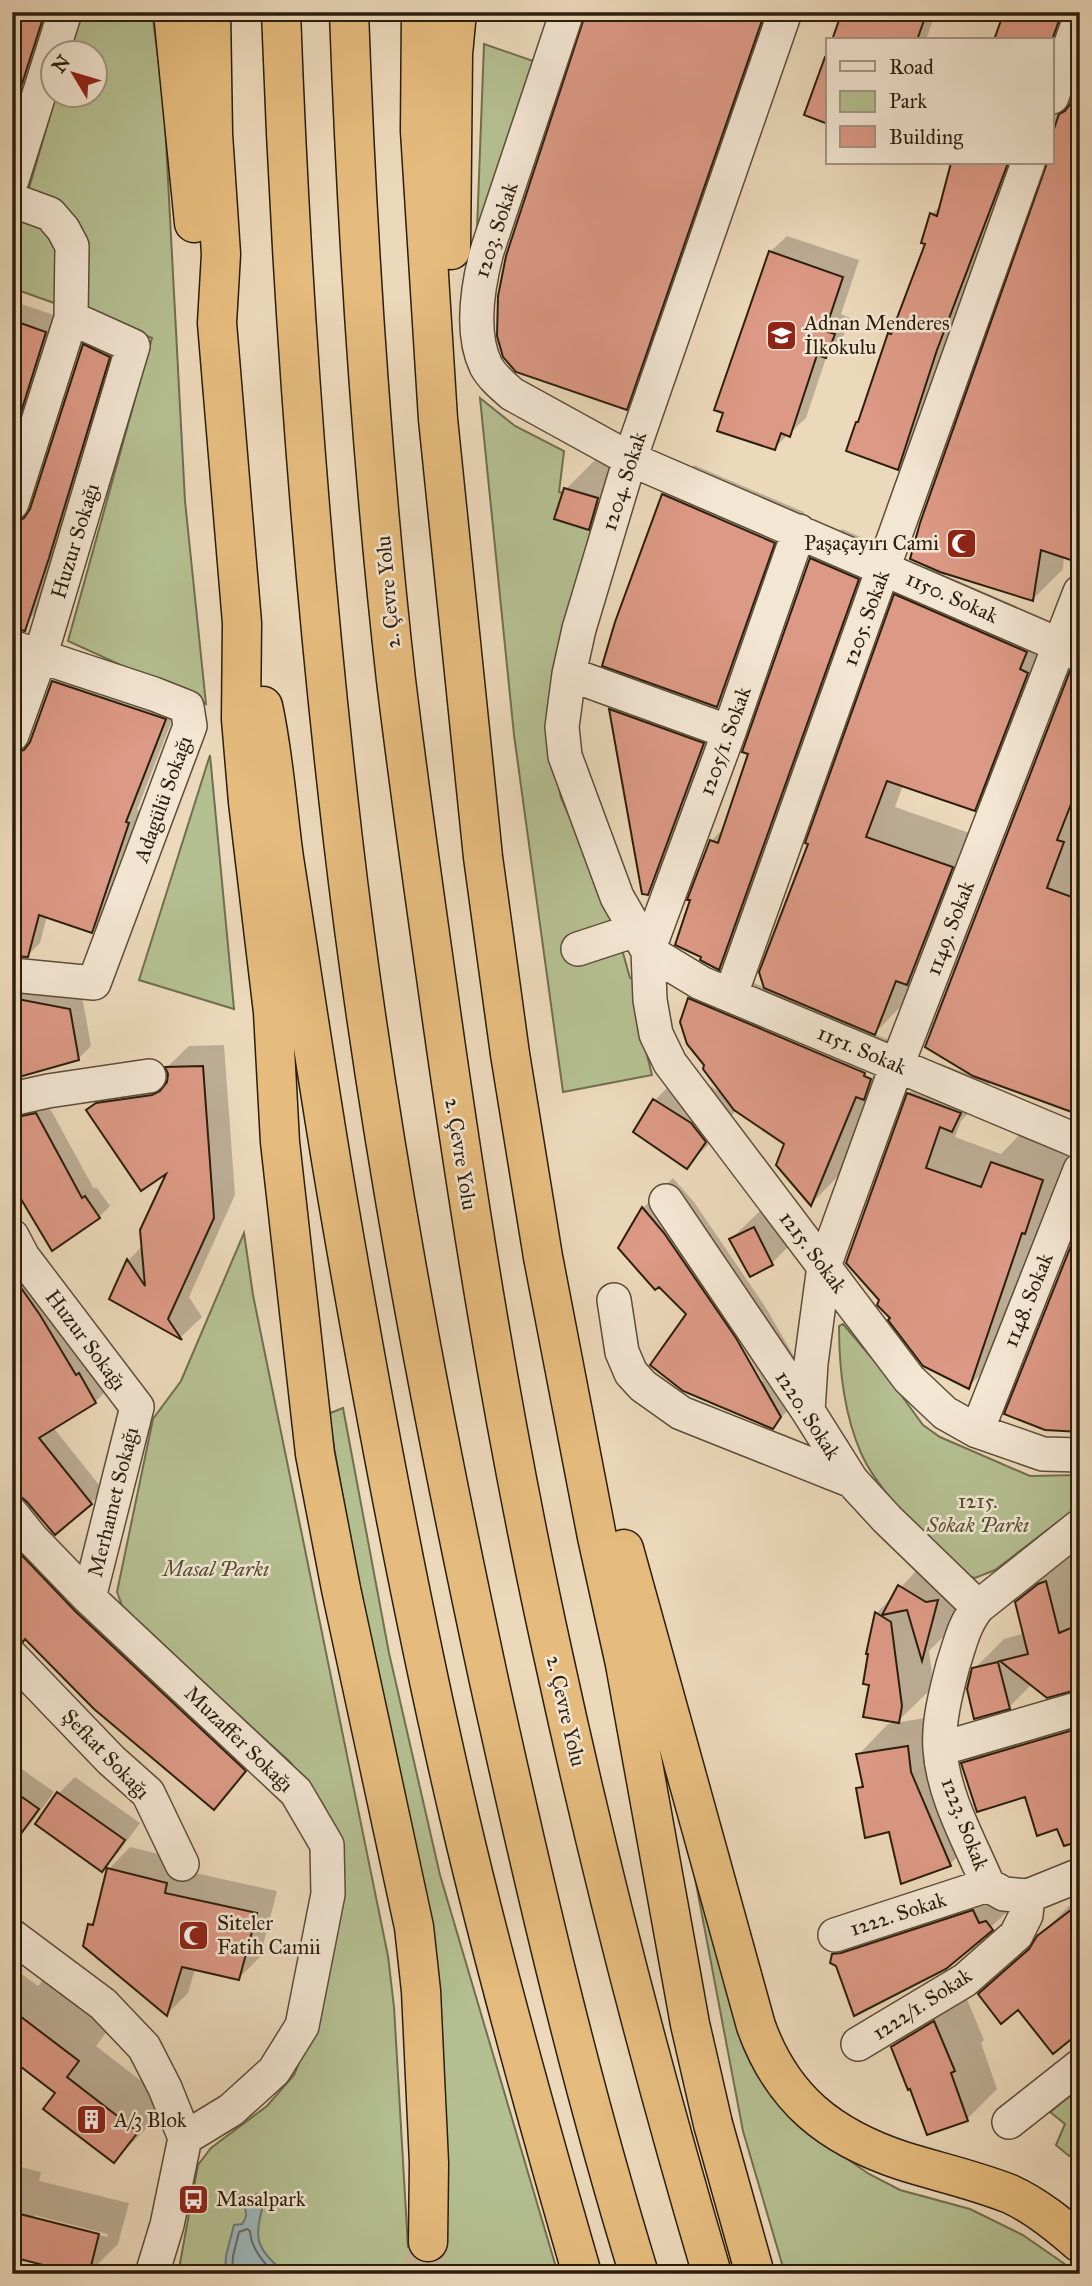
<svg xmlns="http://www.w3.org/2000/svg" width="1092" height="2286" viewBox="0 0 1092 2286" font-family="'IM FELL Great Primer',serif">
<rect width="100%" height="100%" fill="#ecd9bb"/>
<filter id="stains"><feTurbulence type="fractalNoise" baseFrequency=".00286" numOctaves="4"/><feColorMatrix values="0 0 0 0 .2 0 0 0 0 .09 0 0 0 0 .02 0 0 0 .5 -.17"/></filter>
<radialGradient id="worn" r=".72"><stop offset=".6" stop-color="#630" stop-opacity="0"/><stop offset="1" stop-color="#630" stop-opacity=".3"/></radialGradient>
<path fill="#b5c092" stroke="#706f4f" stroke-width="2" d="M79,12H152L164,104L185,501L206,704L68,641L152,338L12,288V247L56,95L94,94V52H68Z
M484,44L539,63L477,230Z
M480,398L515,426L564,451L559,492L599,504L575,590L555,769L561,798L609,903L630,978L638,981L641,1031L652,1075L563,1092L514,735Z
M210,755L234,1009L139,980Z
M244,1233L253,1295L388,1956L394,2007L408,2247L441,2253L371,1654L328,1414L343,1408L389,1653L440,1875L558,2274H178L198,2165L211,2148L267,2106L294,2075L313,2028L338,1841L323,1804L290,1762L124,1611L117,1592L153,1419L181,1381Z
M843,1324L888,1377L923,1425L940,1437L1030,1476L1080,1475V1505L995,1570L975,1578L964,1575C931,1541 880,1496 861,1453C844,1414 839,1368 839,1326Z
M687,1836L819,2139L869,2174L900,2190L970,2209L1023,2235L1079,2274H785L743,2131Z
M1080,2088V2146L1069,2156L1056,2145L1065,2124L1050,2112Z"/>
<path fill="#9db7bb" stroke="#707a75" stroke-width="2" d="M257,2194L264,2201C254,2240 254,2246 286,2274H225L226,2256L234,2225L242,2224C247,2217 247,2213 244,2206L251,2196Z"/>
<path fill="#0003" fill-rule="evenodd" d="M12,12H54L12,144Z
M588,12H783L656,378L626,408Z
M844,12H936L926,40H834Z
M1008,12H1080L1067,79L1078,86L1064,556L1063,569L1033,599L946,573L945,575L1055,623L1004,779L974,809L903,785L895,807L981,837L904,1003L874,1034L894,1042L841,1173L812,1203L786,1143L736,1110L717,1136L687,1166L636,1131L655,1100L685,1070L723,1094L682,1022L690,999L720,968L765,988L810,843L896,595L927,565L1048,163H1052V40H996ZM716,1008L874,1074L872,1078L716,1011Z
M954,163H1025L927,438L897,468L861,419L890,334L895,329L928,243L932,214L942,204Z
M787,236L859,260L841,314L850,318L842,340L827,355L806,418L774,448L770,252Z
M12,301L60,317L12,467Z
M99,331L123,342L42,606L27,621L12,616V501L22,508H33L84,345Z
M596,459L627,468L619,497L588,528L566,489Z
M694,465L804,512L747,675L715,707L733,713L678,863L648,893H643L611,709L642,678L664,495Z
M842,529L888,549L749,937L719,968L711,841L725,827L812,559Z
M12,649L27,656L12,697Z
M1080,665V848L1076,858L1080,860V1114L991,1081L982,1099L961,1121L955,1137L1001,1154L1022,1132L1073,1150L999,1356L968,1387L892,1317L881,1300L848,1263L909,1093L939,1063L971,1075V1073L1071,674Z
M66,669L177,707L137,810L140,811L104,919L92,931L47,916L40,943L28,955L12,951V737L18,741H32L54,681Z
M12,985L82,996L91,1046L78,1059L12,1073Z
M224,1045L235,1195L189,1297L202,1317L181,1337L111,1299L129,1260L143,1245L170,1169L88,1110L110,1089L120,1082L170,1075L167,1067L189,1046Z
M47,1103L94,1189L96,1187L110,1206L99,1217L12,1180V1113Z
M673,1178L694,1202L766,1308L811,1386L772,1427L689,1314L620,1248L643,1208ZM733,1330L763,1381H759L730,1332Z
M762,1209L802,1233L772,1263L731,1239Z
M12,1242L108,1389L95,1402L53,1427L103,1490L91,1503L28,1501L19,1494H12Z
M12,1517L257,1758L214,1807L28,1639L26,1641L12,1630Z
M1076,1552L1080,1565V1688L1032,1684L1009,1707L974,1669L1004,1639L1025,1633L1017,1602L1048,1572L1070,1554Z
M930,1556L957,1572L967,1571L952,1628L929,1651L932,1674L929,1691L898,1721L871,1683L870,1653H868L877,1613Z
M1080,1708V1839L1058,1826L1026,1794L963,1763L993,1733Z
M937,1716L980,1834L950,1864L890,1830L858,1789L864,1783L858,1755L888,1724Z
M12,1762L54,1792L32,1822L16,1839L12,1836Z
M75,1777L140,1823L118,1853L102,1870L37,1823L59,1793Z
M130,1847L187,1861L186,1871L277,1891L260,1957L239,1978L195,1969L188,1993L167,2014L90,1925L96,1918L109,1869Z
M1004,1881L1022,1898L953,1962L834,1955L864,1924Z
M1080,1898V2029L980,1995L1069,1906Z
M12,1967L38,1986L43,1980L108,2030L96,2046L167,2101L144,2131L114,2161L58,2092L12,2058Z
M964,1992L984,2040L981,2043L997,2089L967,2119L911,2087L893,2047L923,2017Z
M12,2165L41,2172L39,2181L129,2203L118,2244L88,2274L12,2256ZM34,2215L108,2234L107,2237L34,2219Z"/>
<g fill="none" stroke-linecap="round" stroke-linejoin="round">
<path stroke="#646a64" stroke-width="2" d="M232,2274L233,2256L239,2232L247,2229L250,2231C251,2248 263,2262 275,2274"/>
</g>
<path fill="#dc9985" stroke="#2c1e0c" stroke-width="2" d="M12,12H45L12,115Z
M586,12H765L627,410L516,372L503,357L497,336L498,296L506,256Z
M842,12H927L917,40H832Z
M1004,12H1062L1052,40H994Z
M825,57L828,58V124L804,115Z
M1080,76V563L1041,550L1033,601L940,572L910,559L920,523L1047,163H1052V135L1059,114L1065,111L1070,104Z
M951,163H1008L937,350L898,470L846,451L856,422H858L888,333L891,334L925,244L921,243L930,213L937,216Z
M769,251L843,277L825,331L835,334L826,358L817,355L790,437L781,433L775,450L717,431L723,413L714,410Z
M12,320L46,332L17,425L12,423Z
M83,344L110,357L49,558L25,631L12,628V533L16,522L24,518L30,509Z
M564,488L598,498L589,530L554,519Z
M662,494L775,543L717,707L602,666L615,622Z
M810,558L859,579L719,970L700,960L701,957L675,945L690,900H687L710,840L718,843L748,754L742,752Z
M894,594L1027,652L1020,669L1028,673L975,811L887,781L866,837L953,867L907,985L896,981L875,1035L764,988L759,972L808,844L805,843Z
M1070,671L1080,673V781L1057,840L1064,842L1047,888L1080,900V1115L973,1076L925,1047Z
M52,681L166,719L126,822L129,823L92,933L39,915L28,957L12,956V754L24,750L30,742Z
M609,709L704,743L648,895L642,894Z
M12,998L70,1009L79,1060L12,1079Z
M688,998L865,1073L864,1076L871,1079L864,1100L856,1097L811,1206L776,1165L784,1144L734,1110L703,1069L704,1065L687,1044L680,1022Z
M203,1066L214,1218L168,1319L182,1340L109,1299L127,1259L145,1286L140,1230L166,1174L141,1191L86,1110L96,1103L152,1095L160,1091L167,1082L168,1074L165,1067Z
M907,1093L961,1113L952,1132L940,1127L926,1168L981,1187L991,1162L1043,1180L1025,1234L1022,1233L969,1389L923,1366L888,1320L890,1318L877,1305L879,1300L846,1263Z
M653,1099L691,1123L706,1142L687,1169L633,1132Z
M36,1113L82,1198L85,1196L100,1218L52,1251L12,1184V1118Z
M642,1207L664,1233L736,1338L781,1417L773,1429L683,1391L650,1365L686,1314L659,1287L655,1290L618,1248Z
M1080,1223V1432L1045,1430L1004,1414Z
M754,1227L773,1265L750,1277L729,1239Z
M12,1275L40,1315L76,1375L79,1373L96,1403L39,1438L92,1504L55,1535L27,1502L20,1496L12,1495Z
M12,1545L76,1612L246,1771L214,1810L94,1709L25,1639L23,1642L12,1638Z
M1046,1581L1059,1633L1080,1624V1689L1047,1698L1000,1661L1028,1654L1015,1602L1038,1584Z
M898,1585L926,1602L938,1600L922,1661L907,1610L882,1615Z
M875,1612L891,1622L902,1706L899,1723L863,1717L869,1685L863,1684L868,1654H866Z
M998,1662L1010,1709L974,1719L967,1689L972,1668Z
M1080,1728V1841L1064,1846L1057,1829L1037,1836L1025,1797L977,1812L961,1763Z
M908,1746L911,1772L951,1866L901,1884L889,1832L865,1838L856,1788L863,1787L856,1754Z
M12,1790L39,1809L12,1846Z
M57,1792L125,1840L102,1872L35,1824Z
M107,1868L167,1883L165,1893L257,1913L239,1980L182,1967L167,2016L83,1946L88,1924L93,1925Z
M1080,1903V2032L1053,2054L1018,2010L1001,2024L978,1994L1029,1949L1037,1936Z
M973,1910L979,1923L986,1921L993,1930L946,1969L854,2016L836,1966L830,1963L832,1954L841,1953Z
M12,2010L79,2061L67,2077L138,2132L114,2163L43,2109L55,2093L12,2060Z
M934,2021L955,2071L951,2073L968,2121L927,2135L910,2089L908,2090L891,2047Z
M12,2212L99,2234L89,2274H78L12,2257Z"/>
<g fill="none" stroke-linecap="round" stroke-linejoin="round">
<path stroke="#c6b498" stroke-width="38" stroke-dasharray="38 19" stroke-linecap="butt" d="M423,2274L428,2242"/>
<defs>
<path id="minor" d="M567,12L487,251C478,285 470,333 486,366C492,377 503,386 512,394L630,459L1080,654
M785,12L630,459L579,629L569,674L562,727L565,756L617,897L648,951L701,983L1080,1142
M1052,97L1080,18
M12,180L65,12
M12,200L50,214L63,229L72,246L71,318L12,503
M799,531L729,732L648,951L650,1000L656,1034L670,1063L909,1379L945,1413L977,1431L1043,1454L1080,1455
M12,647L154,694L187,707L190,726L94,983L12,975
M569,674L729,732
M12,735L40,657L133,346L71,318
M578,949L636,930
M731,994L1028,163
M12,1099L48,1091L149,1076
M666,1201L808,1411L852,1481L887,1519L978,1607
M12,1236L23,1257L137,1407L89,1598
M614,1300L622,1352L631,1373L643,1386L681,1413L852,1481
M808,1411L811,1363L824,1266L897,1065L1080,592
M977,1431L1080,1170
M12,1514L32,1539L89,1598L296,1792L327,1845L328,1894L302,2026L274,2071L231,2110L185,2138
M12,1657L111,1760L148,1793L182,1864
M940,1749L1080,1708
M988,1885C970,1842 943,1796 940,1749C938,1722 946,1692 953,1665C960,1644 964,1624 978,1607L1080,1526
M835,1935L988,1885L1004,1894L1028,1896L1080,1875
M12,1936L103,2004L144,2047L165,2088L185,2138L167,2225L152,2274
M858,2044L965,1980L1016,1935L1026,1915L1028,1896
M1009,2122L1080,2066"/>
<path id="highway" d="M173,12L194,223
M211,12L213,134L221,254L217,323L242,623L241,719L248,802L273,1012L280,1142L315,1454L341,1589L414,1927L421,1991L429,2163L428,2242
M281,12C291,289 311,565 343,840C376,1123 429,1403 489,1681C533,1880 579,2079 639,2274
M349,12C357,235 371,458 396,680C408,779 422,878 436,977C468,1206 504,1434 554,1659C599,1866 652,2071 712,2274
M421,12L420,131L438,419L483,857L510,1054L543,1257L597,1537L625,1664L690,2024L713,2124L755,2274
M451,250L453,54L457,12
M263,706C274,756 277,807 284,858C302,974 319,1091 339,1207C374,1411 412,1614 459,1815C495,1969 538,2122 582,2274
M624,1549L756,2026C782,2099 830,2137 903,2161C938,2172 975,2180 1010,2194C1036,2206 1058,2224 1080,2243"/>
</defs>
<use href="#minor" stroke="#5c4d38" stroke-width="36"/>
<use href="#highway" stroke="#2c1e0c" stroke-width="41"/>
<use href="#minor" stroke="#f3e6d3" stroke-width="33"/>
<use href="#highway" stroke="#e6bc7e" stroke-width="38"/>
</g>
<defs>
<symbol id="school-square" viewBox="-11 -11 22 22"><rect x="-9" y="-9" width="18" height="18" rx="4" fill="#8f2418" stroke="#f3e6d3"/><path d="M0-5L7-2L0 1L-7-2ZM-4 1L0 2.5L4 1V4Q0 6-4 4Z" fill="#fff"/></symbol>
<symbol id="mosque-square" viewBox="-11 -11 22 22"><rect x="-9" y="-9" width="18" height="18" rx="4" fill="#8f2418" stroke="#f3e6d3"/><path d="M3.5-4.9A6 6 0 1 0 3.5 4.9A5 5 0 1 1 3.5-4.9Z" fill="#fff"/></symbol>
<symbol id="building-square" viewBox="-11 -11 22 22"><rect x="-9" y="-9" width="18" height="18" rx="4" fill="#8f2418" stroke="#f3e6d3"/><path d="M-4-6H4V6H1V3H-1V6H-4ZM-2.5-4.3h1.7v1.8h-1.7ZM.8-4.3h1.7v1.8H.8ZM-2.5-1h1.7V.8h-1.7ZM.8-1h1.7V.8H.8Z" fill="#fff"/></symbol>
<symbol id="bus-square" viewBox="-11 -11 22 22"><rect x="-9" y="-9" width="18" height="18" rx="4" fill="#8f2418" stroke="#f3e6d3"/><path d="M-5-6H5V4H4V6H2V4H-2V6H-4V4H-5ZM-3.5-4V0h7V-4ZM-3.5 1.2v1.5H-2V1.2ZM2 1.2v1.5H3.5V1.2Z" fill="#fff"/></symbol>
</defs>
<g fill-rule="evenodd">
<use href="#school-square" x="764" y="318" width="35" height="35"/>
<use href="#mosque-square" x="944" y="526" width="35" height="35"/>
<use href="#mosque-square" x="176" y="1918" width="35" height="35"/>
<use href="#building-square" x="74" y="2102" width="35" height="35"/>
<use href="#bus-square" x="176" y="2182" width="35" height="35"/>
</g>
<g text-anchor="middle" stroke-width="5" stroke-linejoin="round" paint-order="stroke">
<g font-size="21" fill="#2c1e0c" stroke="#f3e6d3">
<text transform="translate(496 230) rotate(-72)" y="7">1203. Sokak</text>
<text transform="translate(624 481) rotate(-72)" y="7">1204. Sokak</text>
<text transform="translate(75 541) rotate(-73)" y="7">Huzur Sokağı</text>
<text transform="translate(388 592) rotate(-95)" y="7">2. Çevre Yolu</text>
<text transform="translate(952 597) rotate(24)" y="7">1150. Sokak</text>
<text transform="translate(866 618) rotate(-70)" y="7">1205. Sokak</text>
<text transform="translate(725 741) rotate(-70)" y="7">1205/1. Sokak</text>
<text transform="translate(163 799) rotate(-70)" y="7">Adagülü Sokağı</text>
<text transform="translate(950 928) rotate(-69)" y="7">1149. Sokak</text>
<text transform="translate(862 1050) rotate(23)" y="7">1151. Sokak</text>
<text transform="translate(461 1154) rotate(81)" y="7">2. Çevre Yolu</text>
<text transform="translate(813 1252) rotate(53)" y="7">1215. Sokak</text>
<text transform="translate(1028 1300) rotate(-68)" y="7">1148. Sokak</text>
<text transform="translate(86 1340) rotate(53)" y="7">Huzur Sokağı</text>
<text transform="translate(808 1415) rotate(57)" y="7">1220. Sokak</text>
<text transform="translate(113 1502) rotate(-76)" y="7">Merhamet Sokağı</text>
<text transform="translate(566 1711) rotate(77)" y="7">2. Çevre Yolu</text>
<text transform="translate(239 1739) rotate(44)" y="7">Muzaffer Sokağı</text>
<text transform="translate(106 1754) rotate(46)" y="7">Şefkat Sokağı</text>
<text transform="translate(965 1824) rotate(69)" y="7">1223. Sokak</text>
<text transform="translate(898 1914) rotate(-18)" y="7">1222. Sokak</text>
<text transform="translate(922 2004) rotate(-33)" y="7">1222/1. Sokak</text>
</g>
<g font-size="21" fill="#2c1e0c" stroke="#f3e6d3" text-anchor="start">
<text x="804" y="330">Adnan Menderes<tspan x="804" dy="24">İlkokulu</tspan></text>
<text x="939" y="550" text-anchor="end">Paşaçayırı Cami</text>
<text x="217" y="1930">Siteler<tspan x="217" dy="24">Fatih Camii</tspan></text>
<text x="114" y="2127">A/3 Blok</text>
<text x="216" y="2206">Masalpark</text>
</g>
<g font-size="21" font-style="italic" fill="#554f34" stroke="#f3e6d3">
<text x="978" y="1508">1215.<tspan x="978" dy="24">Sokak Parkı</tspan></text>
<text x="216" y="1576">Masal Parkı</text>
</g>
</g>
<rect width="1092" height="2286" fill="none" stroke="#ecd9bb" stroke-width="42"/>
<rect x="14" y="14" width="1064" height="2258" fill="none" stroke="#2c1e0c" stroke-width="3.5"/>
<rect x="21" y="21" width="1050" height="2244" fill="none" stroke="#2c1e0c" stroke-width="2"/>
<rect x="826" y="38" width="228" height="126" fill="#f3e6d3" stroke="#a39683" stroke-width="2"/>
<rect x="840" y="61" width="35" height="10" fill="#f3e6d3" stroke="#a39683" stroke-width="2"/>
<text x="889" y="74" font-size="21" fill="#2c1e0c">Road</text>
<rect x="840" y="91" width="35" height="21" fill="#b5c092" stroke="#a39683" stroke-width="2"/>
<text x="889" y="108" font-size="21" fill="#2c1e0c">Park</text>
<rect x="840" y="126" width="35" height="21" fill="#dc9985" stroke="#a39683" stroke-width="2"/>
<text x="889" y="144" font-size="21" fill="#2c1e0c">Building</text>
<g transform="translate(74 74) rotate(308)"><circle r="33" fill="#f3e6d3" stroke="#a39683" stroke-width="2"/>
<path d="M0-5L12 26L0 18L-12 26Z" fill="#8f2418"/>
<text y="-10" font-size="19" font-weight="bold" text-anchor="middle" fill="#2c1e0c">N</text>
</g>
<rect width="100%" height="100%" filter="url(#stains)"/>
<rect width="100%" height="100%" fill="url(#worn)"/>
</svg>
